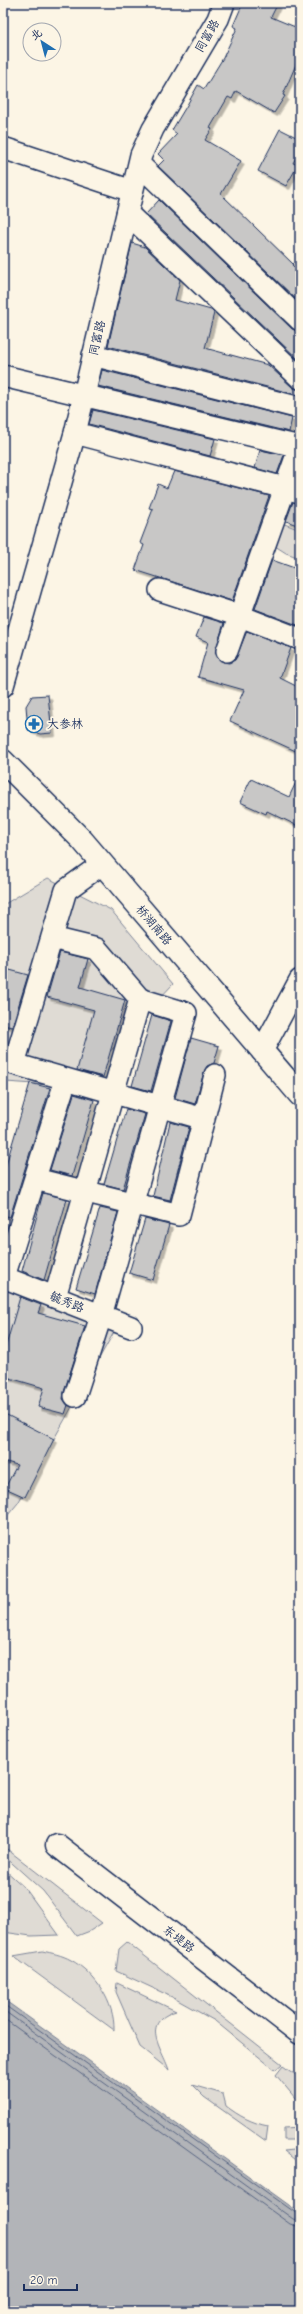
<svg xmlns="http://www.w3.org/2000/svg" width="303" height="2314" viewBox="0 0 303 2314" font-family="'Comic Neue','LXGW WenKai TC',sans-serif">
<defs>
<filter id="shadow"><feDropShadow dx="3.5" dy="3.5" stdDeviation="0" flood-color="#0004"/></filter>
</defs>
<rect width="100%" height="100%" fill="#fcf5e5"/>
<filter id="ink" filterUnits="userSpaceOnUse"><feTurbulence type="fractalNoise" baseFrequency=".025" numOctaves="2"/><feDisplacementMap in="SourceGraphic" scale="8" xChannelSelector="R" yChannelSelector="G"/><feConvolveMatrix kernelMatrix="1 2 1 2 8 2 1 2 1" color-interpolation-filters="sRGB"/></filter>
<g filter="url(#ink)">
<path fill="#dfdbd4" stroke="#7d8599" d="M282,523L300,530V558L286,553L275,546Z
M48,878L111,910L173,984L77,1087L6,1082L3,1092V905Z
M3,1282L114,1332L18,1503L3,1521Z
M3,1846L102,1923L90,1931L77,1936L43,1891L3,1855Z
M3,1868L25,1888L59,1935L31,1936L3,1932Z
M127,1942L282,2064L275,2070L215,2021L172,1997L116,1971L119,1949Z
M42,1951C52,1953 62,1955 71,1960C95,1973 115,2003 114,2030L13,1956Z
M117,1983L176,2011C139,2023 162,2048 169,2070L140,2047L116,1992Z
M283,2066L300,2078V2104L276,2075Z
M192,2085L223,2094L226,2106C239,2116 252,2123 268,2126L266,2141L204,2097Z
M300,2127V2140H284V2128Z
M294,2150L300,2151V2164L284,2151Z"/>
<path fill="#b2b4b8" stroke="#767f94" d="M3,1999L300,2213V2311H3Z"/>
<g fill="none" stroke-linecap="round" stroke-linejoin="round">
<path stroke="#576482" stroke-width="1" d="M3,2004L300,2216
M3,2010L293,2219L300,2221
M3,2018L290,2224L300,2227"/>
</g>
<path fill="#c8c7c6" stroke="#1b2f5e" filter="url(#shadow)" d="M243,3H278L271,17L300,29V55L283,95L285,96L274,113L236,91L232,99L228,97L210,128L212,129L205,140L241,161L221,194L293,264L292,265L300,273V303L158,166L164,160L158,154L177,134L172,130L187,105L198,85L204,89L223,58L237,28L233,26Z
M280,129L300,139V150L293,163L298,165L286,186L258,171Z
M159,200L292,329L300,332V361L146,214Z
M132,243L145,247L180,280L175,300L211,310L214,313L205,348L268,365L292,387L299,390L298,395L108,346Z
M102,370L292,418L289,432L98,386Z
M93,410L215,439L210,456L89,424Z
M260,450L284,455L277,474L255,468Z
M174,471L269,496L232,601L135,570L144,545L140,543L153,509L149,508L158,484L167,488Z
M293,502L300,504V526L286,521Z
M272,560L300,570V626L255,609Z
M204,617L224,623L215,653L223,662L229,663L235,660L247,631L291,648L280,678L300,688V753L230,721L244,690L198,677L208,642L196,637Z
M48,695L52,733L40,734L28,730L26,706L32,696Z
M300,774V827L267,811L266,814L240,802L251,779L289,797Z
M60,952L88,959L80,987L125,1000L103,1077L77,1070L94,1010L47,997Z
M6,969L28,975L12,1027L3,1025V980Z
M152,1015L171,1021L151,1091L132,1086Z
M191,1038L219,1046L214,1063L207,1066L204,1072L195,1104L175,1098Z
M30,1083L50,1088L10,1217L3,1215V1175Z
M74,1094L94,1100L72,1176L50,1170Z
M126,1109L145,1114L123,1189L104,1184Z
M170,1122L189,1127L170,1200L153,1196Z
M43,1193L67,1199L44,1280L22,1271Z
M100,1208L118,1212L95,1294L76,1288Z
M145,1219L169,1225L153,1280L129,1273Z
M20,1297L41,1305L38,1313L85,1326L64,1392L63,1399L68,1405L65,1414L38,1407L44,1388L3,1376V1356Z
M3,1413L54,1439L25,1497L5,1488L17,1465L3,1461Z"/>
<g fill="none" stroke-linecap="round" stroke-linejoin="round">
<defs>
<path id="minor" d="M3,148L132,191
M139,164L300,320
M127,213L300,378
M93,355L300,408
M3,376L300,447
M75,433L300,492
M160,590L240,616L300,639
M227,651L300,446
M3,686L75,433L141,155L153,129L218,19L224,3
M102,864L66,890L14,1064L204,1119
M52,938L97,949L140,999L186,1013L101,1316L75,1396
M262,1051L300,980
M35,1179L179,1215L215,1075
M3,1277L131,1327
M4,1277L66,1079
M55,1297L140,999"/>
<path id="secondary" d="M3,761L82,840L300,1095
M57,1845L300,2033"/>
</defs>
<use href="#minor" stroke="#1b2f5e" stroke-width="24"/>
<use href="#secondary" stroke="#1b2f5e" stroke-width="25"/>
<use href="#minor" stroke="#fcf5e5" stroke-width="21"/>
<use href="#secondary" stroke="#fcf5e5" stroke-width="22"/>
</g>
</g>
<defs>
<symbol id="pharmacy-ring" viewBox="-11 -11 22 22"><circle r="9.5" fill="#fcf5e5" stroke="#1f6fb2" stroke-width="1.5"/><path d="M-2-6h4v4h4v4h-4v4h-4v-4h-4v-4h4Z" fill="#1f6fb2"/></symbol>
</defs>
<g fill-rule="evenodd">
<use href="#pharmacy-ring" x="24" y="714" width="20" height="20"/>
</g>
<g text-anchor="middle" stroke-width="3.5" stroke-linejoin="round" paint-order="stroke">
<g font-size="12" fill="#1b2f5e" stroke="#fcf5e5">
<text transform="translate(207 36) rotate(-60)" y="4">同富路</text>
<text transform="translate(97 338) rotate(-77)" y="4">同富路</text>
<text transform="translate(154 925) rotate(50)" y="4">桥湖南路</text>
<text transform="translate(67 1302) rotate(22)" y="4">毓秀路</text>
<text transform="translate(179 1939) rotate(38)" y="4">东堤路</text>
</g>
<g font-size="12" fill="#1b2f5e" stroke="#fcf5e5" text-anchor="start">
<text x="47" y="728">大参林</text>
</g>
</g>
<rect width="303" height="2314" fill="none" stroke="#fcf5e5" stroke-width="16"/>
<rect x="8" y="8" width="287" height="2298" fill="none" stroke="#1b2f5e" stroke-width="1.5" filter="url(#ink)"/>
<g transform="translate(42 42) rotate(324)"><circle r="19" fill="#fcf5e5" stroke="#a2a6af"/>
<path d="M0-3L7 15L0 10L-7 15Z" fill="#1f6fb2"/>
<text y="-6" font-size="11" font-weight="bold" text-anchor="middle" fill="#1b2f5e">北</text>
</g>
<path d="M24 2284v6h53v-6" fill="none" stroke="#1b2f5e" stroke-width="2"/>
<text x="30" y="2284" font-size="12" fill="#1b2f5e" stroke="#fcf5e5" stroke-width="3" paint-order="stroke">20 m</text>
</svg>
